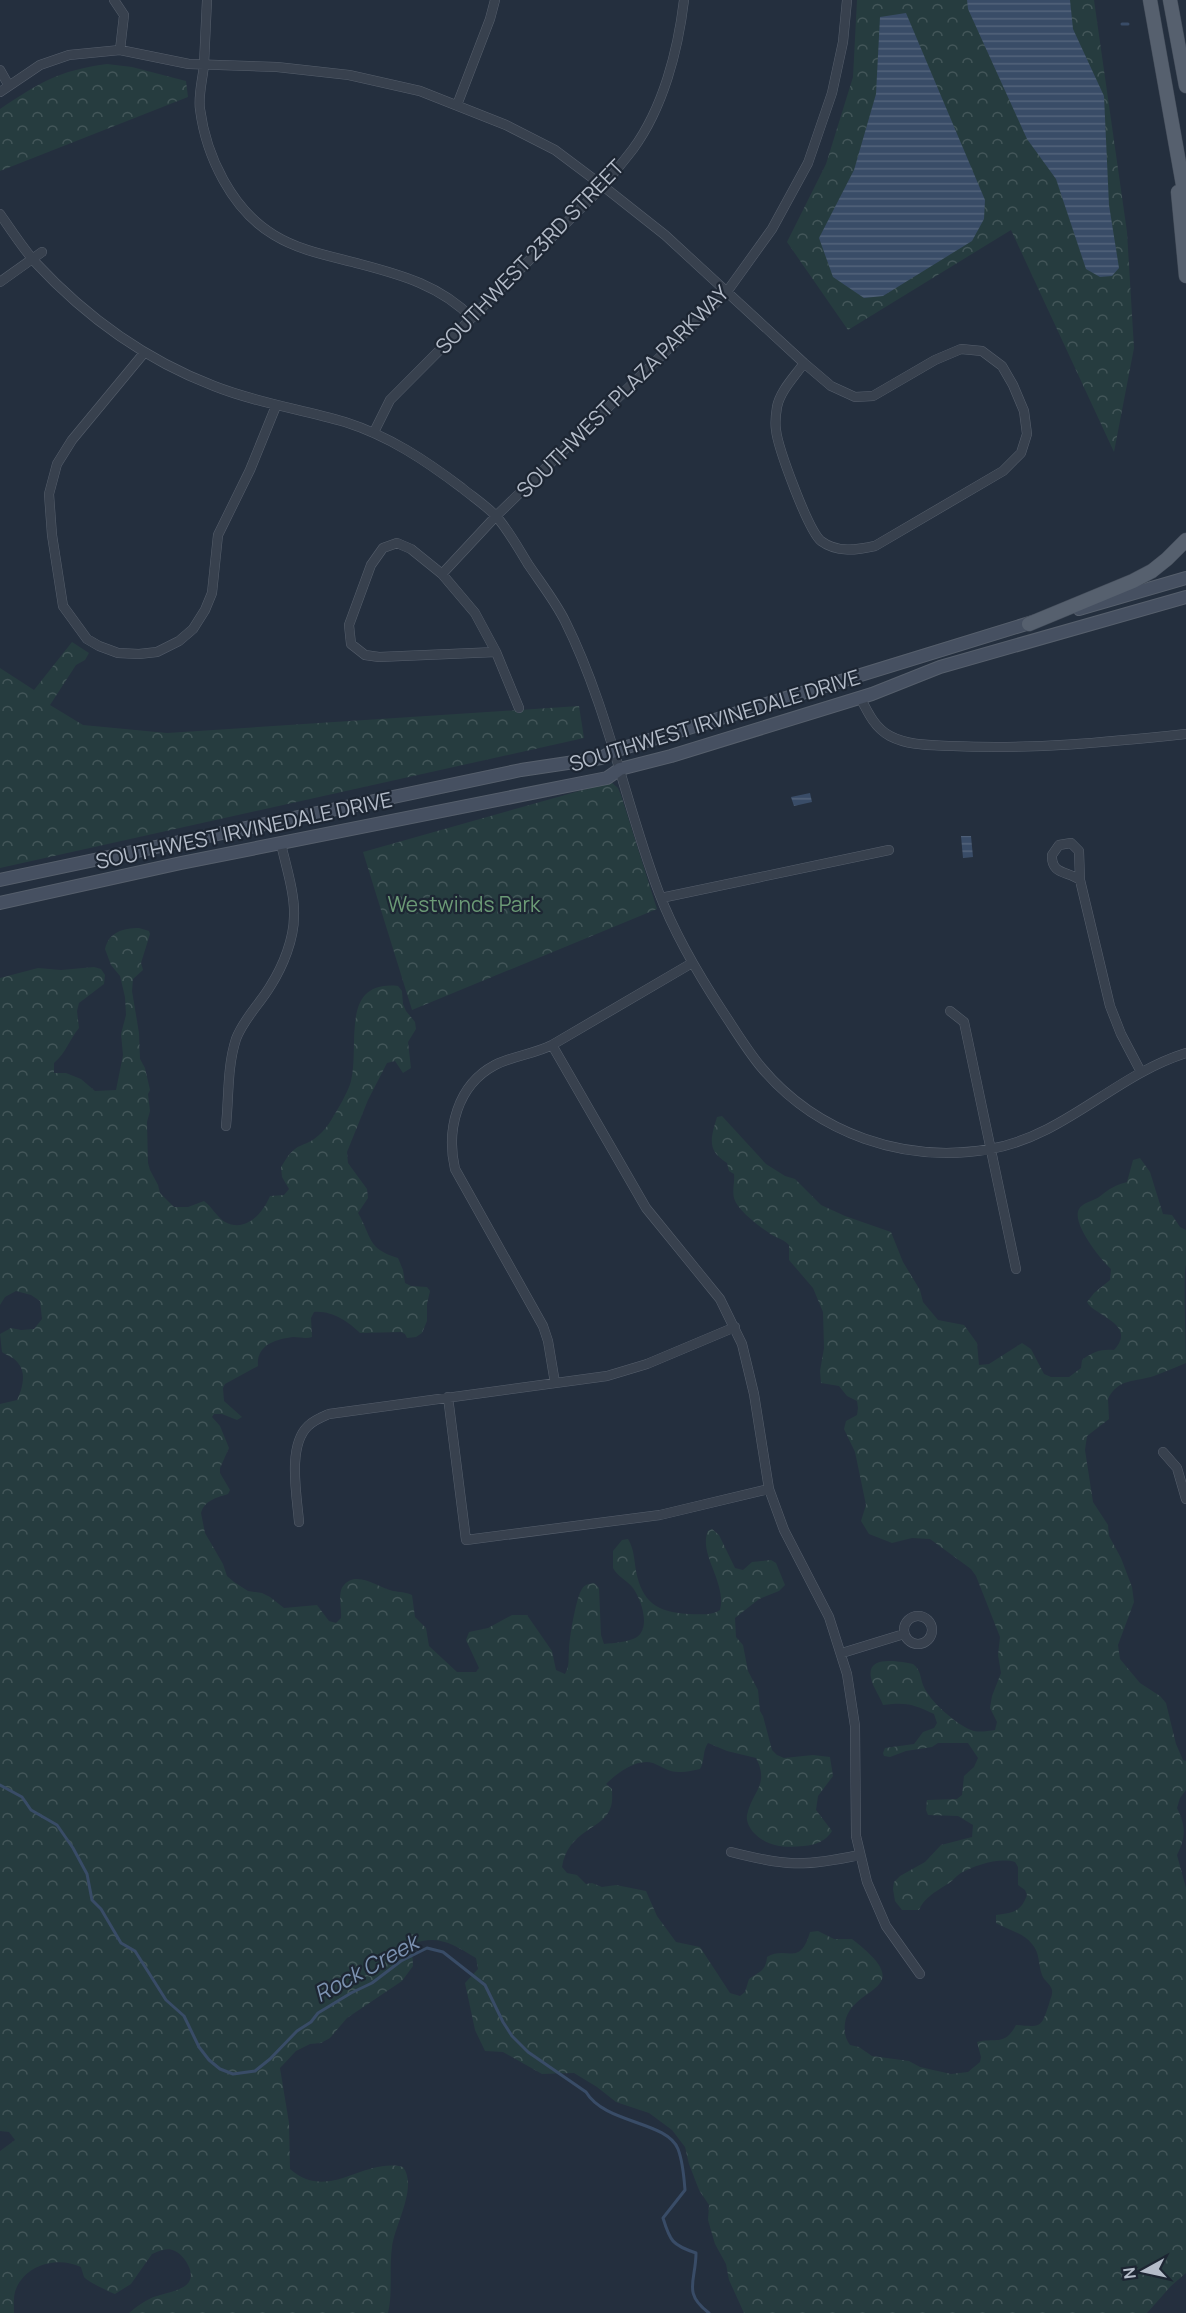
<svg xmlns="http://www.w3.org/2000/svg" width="1186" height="2313" viewBox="0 0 1186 2313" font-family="Manrope,sans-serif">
<defs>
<pattern id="forest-crowns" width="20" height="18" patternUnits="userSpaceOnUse" patternTransform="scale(1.5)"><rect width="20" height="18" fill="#263c3f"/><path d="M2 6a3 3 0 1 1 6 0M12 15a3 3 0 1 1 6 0" fill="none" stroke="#435659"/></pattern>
<pattern id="water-rules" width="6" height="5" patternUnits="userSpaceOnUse" patternTransform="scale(1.5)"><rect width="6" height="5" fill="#394c67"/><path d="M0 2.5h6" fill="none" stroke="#53647b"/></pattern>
</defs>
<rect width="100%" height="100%" fill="#242f3e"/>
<path fill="url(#forest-crowns)" d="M857,0H1094L1127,232L1134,348L1114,452L1011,230L848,330L787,242L826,164L853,77Z
M107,64L132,67L186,81L188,97L0,171V109C41,82 57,71 107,64Z
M72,642L89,653L85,660L76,665L50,705L83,725L167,733L579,706L584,738L0,868V668L34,690Z
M611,782L618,788L621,795L657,909L412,1010L363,852Z
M139,928L149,931L150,934L141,963L143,970L133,979L132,991L139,1033L140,1059L145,1068L150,1090L148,1094L150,1111L147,1122L148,1163L150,1170L158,1185L160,1193L174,1207H188L204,1201C212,1207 217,1217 225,1222C246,1233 263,1213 270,1196L284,1195L289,1189L282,1177L281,1167C285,1161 289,1153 295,1149C298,1146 303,1145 307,1143C318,1138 327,1128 333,1117C338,1109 349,1090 351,1081C360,1045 339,980 398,986L402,991L403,1004L406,1011L415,1022L416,1029L408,1042L411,1068L403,1073L395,1061L387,1063L368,1100L347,1152L348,1163L367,1189L368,1198L358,1213C372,1237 367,1249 398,1258L403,1270L405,1283L411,1286L427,1287L430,1291L427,1304V1321L422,1333L416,1337L407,1338L405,1334L401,1332L360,1333C349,1322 331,1310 314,1312L311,1318L312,1337C306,1339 300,1337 293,1337C276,1339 256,1345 258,1366L225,1384L223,1388L224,1401L242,1417L237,1420L222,1414H214L212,1417L220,1426L229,1448L220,1468V1473L230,1490L228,1494C216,1498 205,1500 201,1513L205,1533L223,1564L227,1576L234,1582L248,1591L262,1593L270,1597L284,1608L317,1605L329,1621L336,1623L341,1618C342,1609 337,1592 344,1585C357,1570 379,1588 393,1591C400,1592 405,1592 412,1595L415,1617L426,1628L429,1646L457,1672H476L479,1668L466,1640L469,1632L488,1628L512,1615H527L552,1651L556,1670L565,1674C570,1665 568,1660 569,1650C569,1640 576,1597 582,1589C585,1584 589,1584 594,1583L599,1588L601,1635L604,1644C614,1643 629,1642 637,1637C651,1627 641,1599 633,1588C628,1581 618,1577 613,1568V1551L622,1540L628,1539C634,1549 634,1559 636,1571C642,1602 657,1612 688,1614C698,1614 711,1616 720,1610C727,1582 698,1554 708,1531L712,1529L719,1535L735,1568L743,1570L752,1562L771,1560L776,1563L785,1585L779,1591L759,1599L735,1618L736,1637L743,1645L748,1671L758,1690L760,1711L763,1716L772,1750L777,1755L784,1758L813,1755L830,1757L833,1776L818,1796L816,1810L832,1831C826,1841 815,1845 804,1846C785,1848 767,1847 753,1832C749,1827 746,1821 747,1815C752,1791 770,1785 756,1758L727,1751L708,1743C702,1752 705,1761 700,1769C694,1770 687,1772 681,1772C670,1773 663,1767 653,1763C637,1758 617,1773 606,1784L612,1789C612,1796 613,1803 610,1809C602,1830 568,1830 562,1867L567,1873L577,1875L586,1884L592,1883L602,1887L616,1885L646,1891L657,1916L676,1942L700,1947L730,1993L740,1996L745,1992L749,1979C759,1972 766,1971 767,1957C786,1945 800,1968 810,1932L818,1931L834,1939H852C922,1993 851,1984 845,2023C844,2032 845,2038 850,2045L859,2047L872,2056L909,2061L920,2067L951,2074L968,2072L980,2062L981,2057L977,2042C996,2037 1004,2047 1016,2025C1042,2027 1041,2028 1049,2004C1050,1999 1053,1995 1052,1990C1050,1983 1044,1981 1042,1975C1038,1964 1040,1953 1032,1944C1024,1933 1008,1930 996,1923V1915C1013,1913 1021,1912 1027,1895L1025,1890L1018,1885V1867L1015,1862C1000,1857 975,1865 961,1873C956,1876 952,1882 946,1885C935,1892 924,1898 919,1910H902L895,1901L893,1889L894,1882L900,1876L925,1862L941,1845L972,1837L973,1825L958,1816L928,1815L926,1810L927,1800L957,1799L962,1795L964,1776L974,1767L978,1758L968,1743H938L932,1747L906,1751L890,1757L884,1756L883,1753L885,1748L914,1744L923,1732L934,1728L937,1723L934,1714C912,1704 907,1702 883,1705C880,1696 873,1688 871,1678C866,1654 900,1662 913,1664C921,1670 920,1677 923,1685C929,1701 956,1724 971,1730C978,1733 987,1731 995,1730L997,1722L990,1708L992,1696L1001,1673L998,1655L1000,1637L976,1576L971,1569L930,1539L912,1538L892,1543L869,1534L861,1521L866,1505L855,1452L844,1429L846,1421L857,1415L858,1408L857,1401L847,1396L839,1386L821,1383L820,1371L824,1348L823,1312L813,1288L789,1260V1245C783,1239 779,1239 772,1235C761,1228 737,1210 734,1198C732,1190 735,1182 734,1174L729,1171L727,1163C706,1150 711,1138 717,1117L722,1116L766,1164L785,1176L795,1179L821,1205L845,1216L891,1232L903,1262L920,1290L923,1302L938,1320L964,1325L977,1343L979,1365L989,1364L1022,1343L1031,1349L1044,1374L1051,1377H1069L1081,1368L1082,1360C1092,1352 1101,1349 1114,1350C1138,1324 1094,1316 1087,1302L1094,1293L1110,1280L1111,1269C1101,1260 1071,1223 1079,1209C1082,1203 1093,1201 1099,1197C1109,1189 1115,1185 1127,1182L1133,1160L1140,1158L1150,1172L1163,1214L1172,1215L1180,1227L1186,1230V1265C1183,1271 1186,1348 1186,1363C1176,1367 1165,1372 1154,1376C1136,1382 1118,1378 1108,1399L1109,1419L1087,1436L1085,1450L1093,1502L1108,1525L1109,1536L1121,1558L1132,1587L1134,1602L1118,1645L1120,1659L1140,1683L1160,1696L1166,1703L1176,1744L1183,1760L1186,1761V1790L1180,1798L1177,1808C1186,1826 1186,1837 1177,1855L1186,1888V2273L1171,2286L1147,2313H744L729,2280L726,2264L715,2244L708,2220L709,2205L699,2190L689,2164L685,2147L672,2130L649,2113L616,2102L597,2087L574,2073L542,2074L503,2052L485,2051L475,2030L465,1983L478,1969L476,1958C453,1944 438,1934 412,1944L413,1966L402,1981L347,2018L330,2038L321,2043L310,2044L296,2051L280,2068L289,2123L290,2169C329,2203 363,2157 403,2167C418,2187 395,2224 392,2247C389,2269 393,2292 388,2313H129C136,2307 148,2298 157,2296C171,2291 200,2289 188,2265C185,2259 181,2254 175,2251C167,2247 160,2251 152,2254L131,2284L115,2294C109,2292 87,2281 84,2277C84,2276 81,2268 81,2267C58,2256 26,2264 16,2289C13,2296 14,2306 14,2313H0V2151L15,2140L9,2132L0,2131V1404L17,1400C22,1390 27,1373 18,1363C15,1358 6,1355 2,1352L0,1334L11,1328L21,1330L34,1329L42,1319L40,1301L31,1295L16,1291L5,1297L0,1305V978L38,968L61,970L94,967L101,969L105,975L104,984L79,1003L77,1011L79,1028C69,1040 66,1053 54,1063V1073H66L81,1079L95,1091L116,1090L123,1055L121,1034L126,1015L125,997L120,976L111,965L105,949C109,932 123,928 139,928Z"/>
<path fill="url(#water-rules)" d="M967,0H1070L1073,29L1104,96L1109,205L1119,268L1112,276L1100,277L1086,269L1056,179L1027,139L968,9Z
M906,13L985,200L984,219L972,241L883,296L864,298L833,277L819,238L854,170L876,94L880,17Z
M810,793L812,802L794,806L791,797Z
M961,836H971L973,857L963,858Z"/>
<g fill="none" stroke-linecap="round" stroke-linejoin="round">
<path stroke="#394c67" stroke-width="3" d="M1122,24H1128
M0,1785L22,1797L31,1810L57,1825L73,1848L87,1874L92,1900L101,1909L121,1943L135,1951L166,2000L184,2016L199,2047L209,2060L220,2069L233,2074L255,2071L270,2059L297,2031L311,2022L318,2013L351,1993L372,1983L401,1961L427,1948L443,1952L485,1985L503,2022L512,2036L528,2052L586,2092C605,2124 667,2121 678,2149C683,2162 684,2177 685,2190L663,2218C670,2241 672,2245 696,2253C696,2281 682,2293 709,2313"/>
<defs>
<path id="minor" d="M114,0L124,15L120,50
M207,0C206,21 205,43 204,64C203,78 198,95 200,109C206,156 232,210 274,235C300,251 330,256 360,264C402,275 441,286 472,318
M0,70L9,86
M0,92L40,65L69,55L120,50L189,64L277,67L349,75L420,91L506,125L555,150L603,186L665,235L804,363C795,376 780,391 777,407C776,413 775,423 776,430C778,448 808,530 821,541C837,553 857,550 875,546L1003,471L1021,453L1027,434L1024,411L1013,385L1002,366L982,351L961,349L935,360L873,396L855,397L831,386L804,363
M457,105L490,19L495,0
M0,214C11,230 22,247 35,262C85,316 146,360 214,386C257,403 301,409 345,422C389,436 425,460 462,488C473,497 485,505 495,515C508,529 518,548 528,564C540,582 555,601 565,621C608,707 625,803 659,893C675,935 698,974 723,1012C735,1030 747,1050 761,1067C817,1134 905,1164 990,1149C1065,1136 1115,1075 1186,1053
M0,282L42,252
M144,353L72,440L57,464L49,494L52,535L63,606L87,639L99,646L118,653L139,654L157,652L179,641L193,629L205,610L212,593L218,535L250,470L276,406
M374,432L390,400L603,186C613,174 623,162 633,149C663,108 678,51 684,0
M442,574L475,613L496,652L379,657L365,655L351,644L349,625L371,565L383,548L397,543L411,549L442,574L496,516L726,293L772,229L808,163L832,93L843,42L847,0
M496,652L519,708
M860,697C868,713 875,728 890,736C909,746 932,745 953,746C1031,750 1109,742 1186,734
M1080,880C1068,871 1051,875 1052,855L1059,845L1071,843L1079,851L1080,880L1110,1006L1121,1034L1141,1072
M661,898L889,850
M950,1011L964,1022L1016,1269
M552,1045L646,1208L720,1299L742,1344L754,1394L769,1489L784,1530L829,1617L847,1674L855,1726L856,1836L867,1882L886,1926L920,1974
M226,1126C229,1097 227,1067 236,1039C244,1018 260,1004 271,985C283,966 294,939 294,916C295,894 286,866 281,844
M555,1383L548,1341L543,1326L455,1169C446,1130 457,1085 495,1065C513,1056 534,1054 552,1045L692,963
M448,1397L466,1540L660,1515L769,1489
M1163,1452L1177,1468L1186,1499
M299,1522C297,1496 287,1446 308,1426C314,1420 322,1417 329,1414L607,1376L647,1364L735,1327
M904 1630a14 14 0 1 1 28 0a14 14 0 1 1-28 0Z
M842,1653L904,1634
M731,1852C785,1866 804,1867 859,1855"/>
<path id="secondary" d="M1079,609L1186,578
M0,880L521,770L601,758L614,751L1036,621
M0,903L181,863L607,778L620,769L671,756L872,694L940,667L1186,597"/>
<path id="primary" d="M1150,0L1186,202
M1170,0L1186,86
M1178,192L1186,276
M1029,624L1133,581L1152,571L1167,559L1186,540"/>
</defs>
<use href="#minor" stroke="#565f6c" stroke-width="10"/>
<use href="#secondary" stroke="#565f6c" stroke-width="14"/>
<use href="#primary" stroke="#414a57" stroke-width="15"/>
<use href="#minor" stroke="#38414e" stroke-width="9"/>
<use href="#secondary" stroke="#465061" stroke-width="12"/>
<use href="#primary" stroke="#56606e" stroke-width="14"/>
</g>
<g text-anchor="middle" stroke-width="4.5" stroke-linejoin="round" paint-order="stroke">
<g font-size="21" fill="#b4bcc9" stroke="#1d2633">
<text transform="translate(530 257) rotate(-46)" y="7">SOUTHWEST 23RD STREET</text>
<text transform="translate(623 392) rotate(-45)" y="7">SOUTHWEST PLAZA PARKWAY</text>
<text transform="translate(715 721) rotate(-17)" y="7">SOUTHWEST IRVINEDALE DRIVE</text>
<text transform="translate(244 831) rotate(-12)" y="7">SOUTHWEST IRVINEDALE DRIVE</text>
</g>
<g font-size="21" fill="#6b9a76" stroke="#1d2633">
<text x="464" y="912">Westwinds Park</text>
</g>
<g font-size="22" font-style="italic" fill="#7c92b1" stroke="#1d2633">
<text transform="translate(366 1968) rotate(-29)" y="8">Rock Creek</text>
</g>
</g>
<g transform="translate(1144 2271) rotate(262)" stroke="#1d2633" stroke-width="4.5" paint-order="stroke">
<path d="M0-4.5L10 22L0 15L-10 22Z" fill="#b4bcc9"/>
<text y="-9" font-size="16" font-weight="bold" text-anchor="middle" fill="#b4bcc9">N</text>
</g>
</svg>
